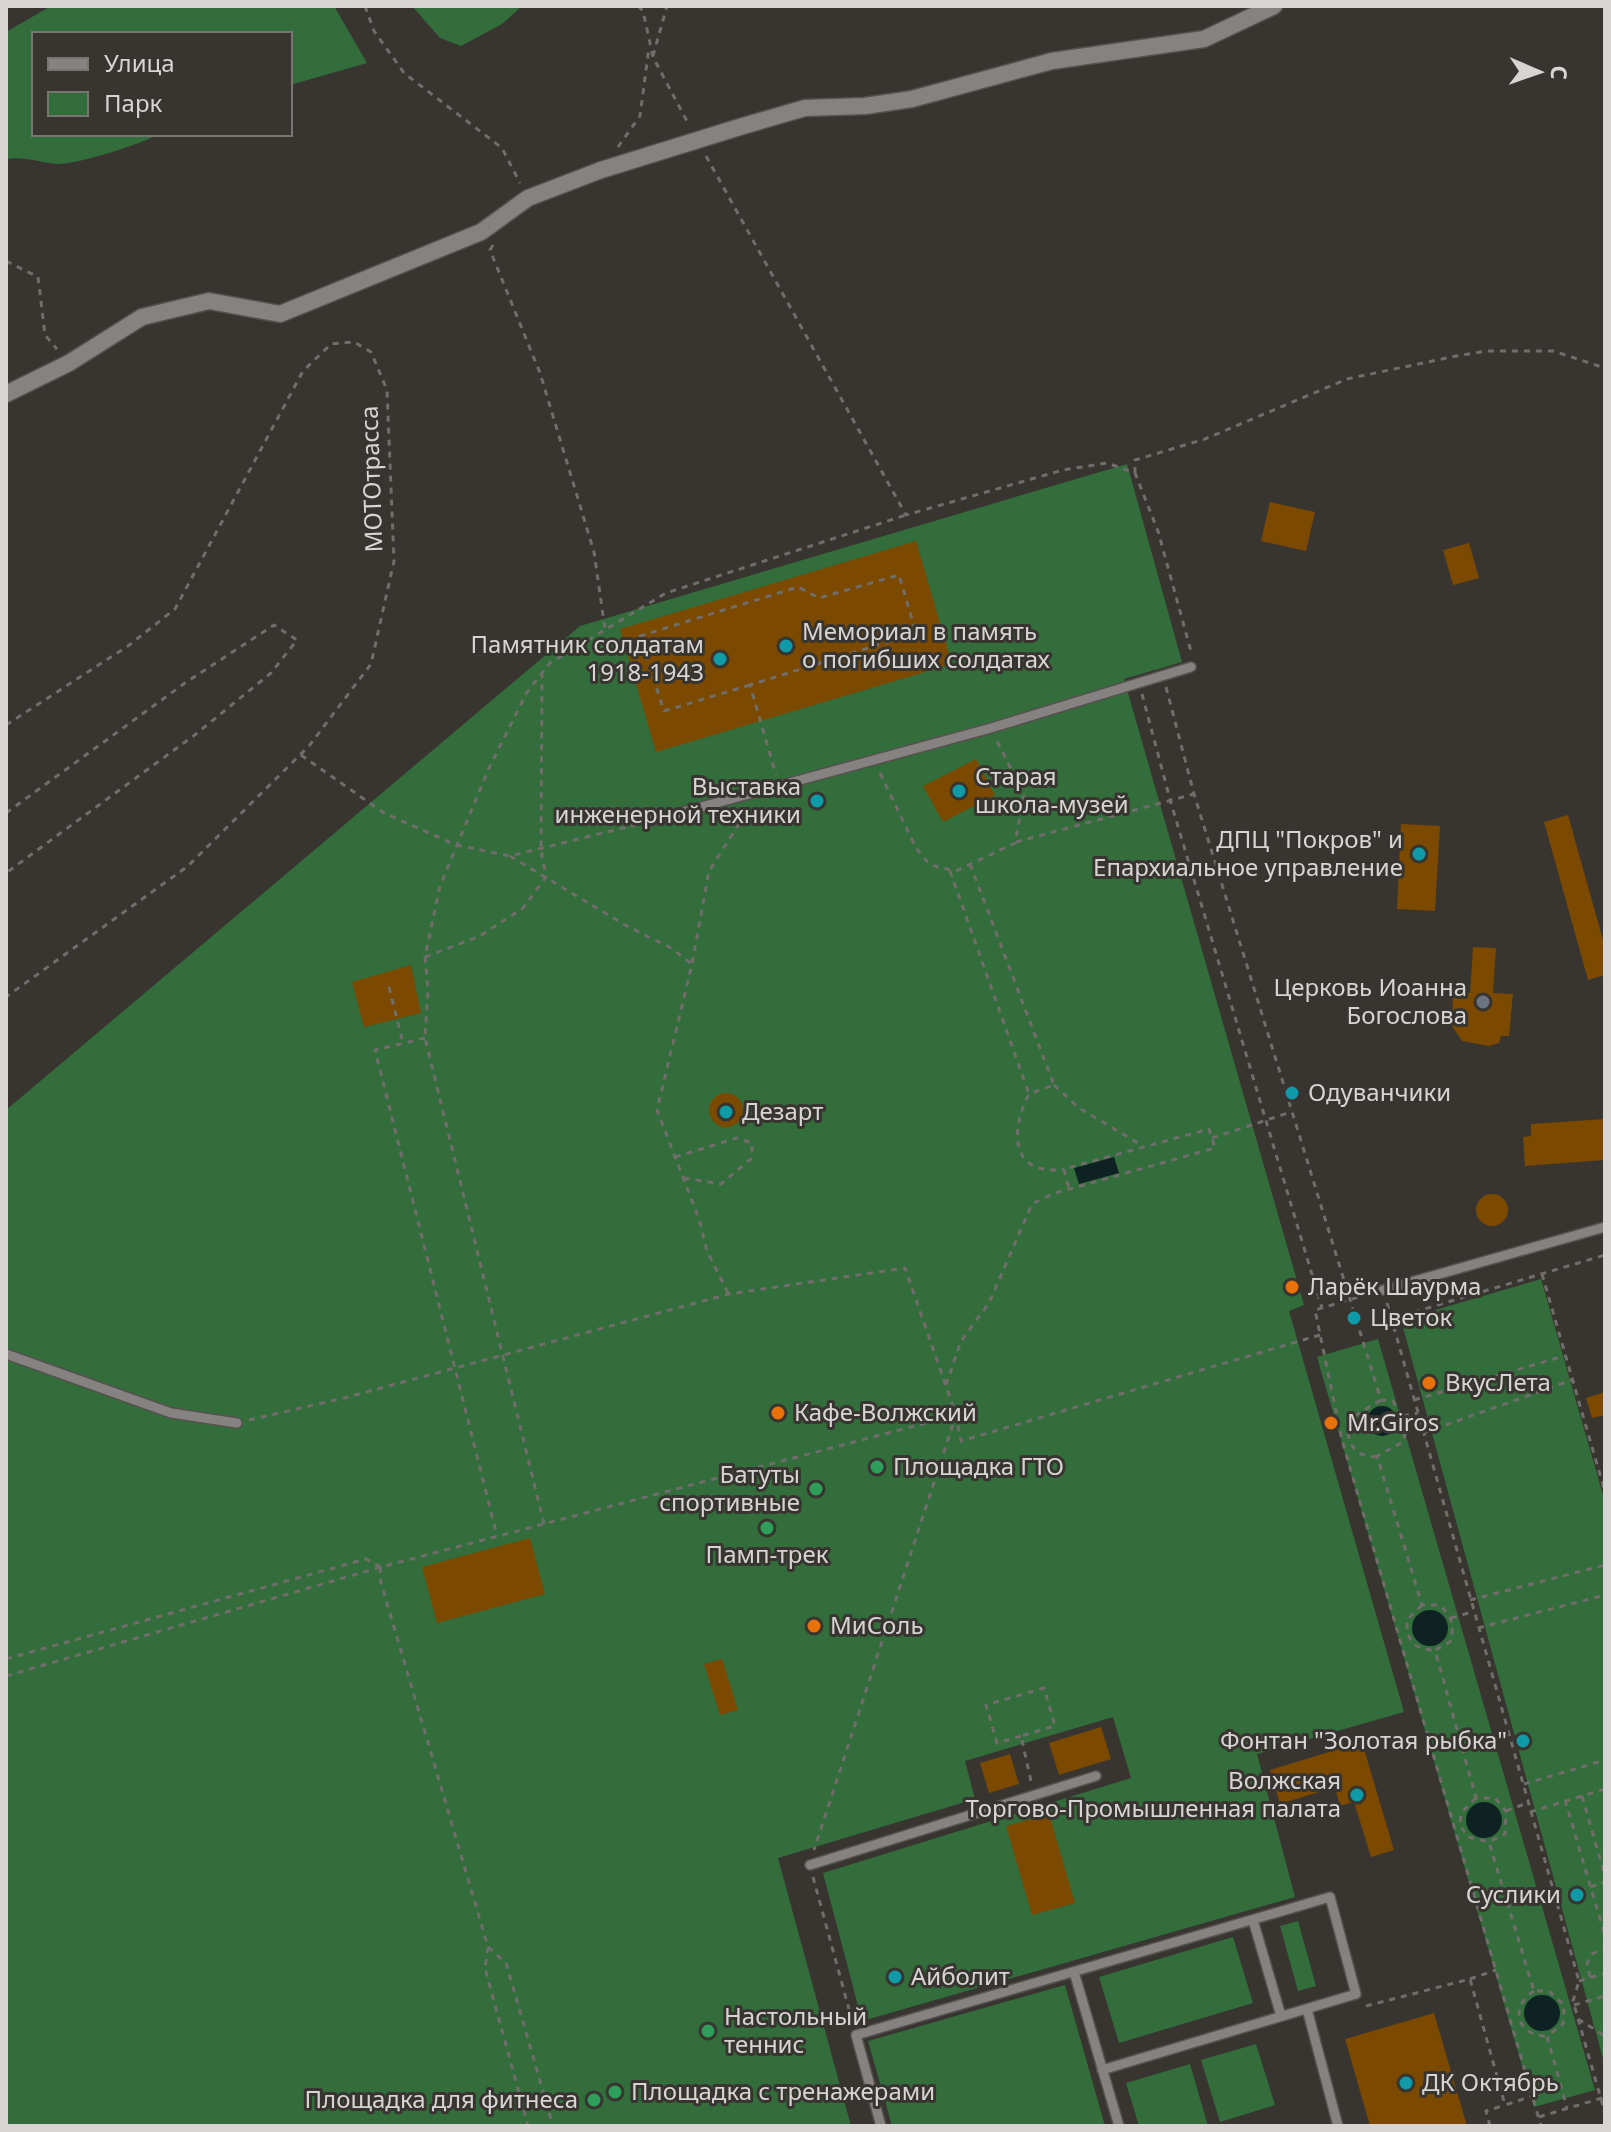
<svg xmlns="http://www.w3.org/2000/svg" width="1611" height="2132" viewBox="0 0 1611 2132" font-family="'Noto Sans',sans-serif">
<rect width="100%" height="100%" fill="#383531"/>
<path fill="#326d3b" d="M51,6H334L367,63L290,85V34H34V134H159C142,144 76,165 56,164C38,162 24,156 6,159V32Z
M412,6H522L502,24L461,46L440,38Z
M1127,464L1182,662L1124,679L1304,1305L1289,1311L1404,1712L1257,1754L1295,1897L862,2021L823,1873L1131,1778L1113,1717L965,1761L975,1799L778,1858L851,2126H6V1110L580,626Z
M1541,1279L1605,1502V2066L1401,1320Z
M1378,1339L1595,2090L1534,2107L1317,1357Z
M1298,1921L1316,1986L1298,1991L1280,1926Z
M1233,1937L1253,2003L1119,2043L1099,1977Z
M1065,1985L1105,2126H892L868,2041Z
M1256,2044L1275,2105L1220,2122L1201,2060Z
M1190,2064L1208,2126H1139L1126,2083Z"/>
<path fill="#0f2223" d="M1114,1157L1119,1173L1079,1184L1074,1168Z
M1367 1421a15 15 0 1 1 30 0a15 15 0 1 1-30 0Z
M1412 1628a18 18 0 1 1 36 0a18 18 0 1 1-36 0Z
M1466 1820a18 18 0 1 1 36 0a18 18 0 1 1-36 0Z
M1524 2013a18 18 0 1 1 36 0a18 18 0 1 1-36 0Z"/>
<path fill="#7b4900" d="M1270,502L1315,512L1306,551L1261,541Z
M916,541L952,664L656,752L620,629Z
M1469,543L1479,578L1453,585L1443,550Z
M976,759L995,795L943,822L923,786Z
M1568,815L1605,947V975L1588,980L1544,822Z
M1401,824L1440,826L1435,911L1397,909Z
M1473,947L1496,948L1493,993L1513,994L1509,1036H1501L1499,1043L1489,1046L1462,1041L1452,1026L1453,992L1470,993Z
M411,965L421,1013L364,1027L352,982Z
M709 1110a17 17 0 1 1 34 0a17 17 0 1 1-34 0Z
M1605,1119V1160L1525,1166L1523,1137L1531,1136V1124Z
M1476 1210a16 16 0 1 1 32 0a16 16 0 1 1-32 0Z
M1605,1392V1415L1592,1418L1586,1398Z
M530,1538L545,1594L437,1623L422,1567Z
M722,1659L738,1710L720,1715L704,1664Z
M1101,1727L1111,1759L1059,1775L1049,1743Z
M1362,1742L1394,1850L1371,1857L1354,1802L1340,1806L1335,1787L1280,1804L1270,1770Z
M1010,1754L1019,1784L989,1793L980,1763Z
M1049,1814L1075,1903L1032,1915L1006,1826Z
M1434,2013L1467,2126H1370L1345,2039Z"/>
<g fill="none" stroke-linecap="round" stroke-linejoin="round">
<defs>
<path id="service" d="M650,821L991,728L1191,667
M1383,1290L1605,1227
M6,1354L171,1413L237,1423
M810,1865L1096,1776
M1253,1920L1281,2016
M1074,1972L1119,2126
M1307,2009L1338,2126
M881,2126L856,2035L1330,1897L1356,1994L1102,2070"/>
<path id="minor" d="M6,394L69,363L142,317L209,301L280,314L481,232L528,198L601,170L743,126L805,108L865,106L912,99L1052,61L1204,39L1274,6"/>
</defs>
<use href="#service" stroke="#55524e" stroke-width="12"/>
<use href="#minor" stroke="#55524e" stroke-width="19"/>
<path stroke="#706d6a" stroke-width="3" stroke-dasharray="6 6" stroke-linecap="butt" d="M365,6L374,31L404,73L502,148L520,183
M638,6L643,11L653,57L689,125
M653,56L667,6
M618,147L640,116L649,47
M706,156L906,515L1063,470L1107,463L1135,473L1158,531L1192,655
M493,245L490,250L540,373L594,552L605,629
M6,261L38,277L45,335L57,349
M1135,473V460L1205,439L1347,379L1456,356L1487,351H1553L1605,368
M750,685L664,711L640,636L798,587L819,598L899,575L916,633L750,685L776,775
M1166,687L1194,794L1381,1400L1393,1401L1407,1427L1403,1442L1377,1456L1422,1605H1439C1452,1615 1455,1627 1450,1642L1435,1650L1476,1798H1495L1506,1811L1505,1834L1489,1842L1534,1991H1549L1564,2005L1563,2024L1547,2036L1567,2108
M1142,694L1171,803L1322,1308
M6,725L128,646L175,609L303,371L331,344L354,342L371,352L387,390L394,561L371,664L309,746L188,866L6,997
M301,755L384,813L456,845L510,856L639,824
M880,773L916,848L930,865L956,871L1015,843L1024,795L996,739
M6,813L185,683L274,625L297,640L271,673L196,734L6,873
M1016,842L1194,794
M510,856L625,925L671,948L692,964
M970,864L1054,1085L1029,1094C1010,1130 1010,1177 1064,1169
M950,871L1029,1094
M425,957L480,936L523,908L546,877L541,850L542,674
M389,987L403,1043
M425,1038L375,1050L497,1536
M1054,1085L1079,1108L1143,1146
M1212,1138L1291,1112
M675,1157L737,1138L752,1143V1158L721,1184L684,1178
M1542,1274L1605,1492
M728,1293L707,1251L699,1219L657,1110L692,964L709,871L749,808
M1369,1294L1315,1310L1342,1440L1541,2126
M1387,1303L1579,1981L1573,2001L1605,2113
M1391,1319L1605,1255
M946,1385L961,1341L989,1303L1032,1204L1052,1194L1215,1148L1209,1129L1064,1169L1069,1189
M1414,1400L1564,1356
M1403,1416L1418,1413
M249,1420L344,1398L729,1294L905,1268L956,1415L814,1850
M1423,1433L1572,1380
M1377,1457C1360,1457 1350,1449 1348,1433L1356,1415L1381,1400
M544,1524L425,1038L428,989L425,957L440,886L489,768L527,692L550,663L666,593L906,515
M381,1567L379,1576L488,1947L485,1968L528,2126
M1470,1600L1605,1565
M1422,1605L1407,1620C1406,1641 1415,1650 1435,1650
M1451,1618L1472,1612
M1478,1628L1605,1595
M6,1659L366,1559L381,1567
M6,1676L381,1567L956,1415L961,1441L1320,1335
M1021,1736L997,1743L986,1705L1044,1688L1055,1726L1021,1736L1031,1781
M1524,1784L1605,1760
M1582,1796L1605,1876
M1476,1798L1461,1813L1460,1825L1468,1837L1489,1842
M1565,1800L1605,1936
M1506,1811L1527,1803
M1530,1812L1605,1789
M813,1877L853,2024
M1556,1898L1605,1882
M488,1947L506,1963L553,2126
M1590,1977L1587,1963L1592,1954L1605,1948
M1470,1979L1496,1970
M1579,1981L1605,1973
M1534,1991C1509,2007 1517,2036 1547,2036
M1574,2005L1605,1996
M1366,2006L1470,1979L1505,2105L1533,2096
M1578,2019L1605,2036
M1539,2117L1605,2097
M1490,2126L1486,2111L1505,2105"/>
<use href="#service" stroke="#858281" stroke-width="9"/>
<use href="#minor" stroke="#858281" stroke-width="16"/>
</g>
<g fill="#0f9aa8" stroke="#383531" stroke-width="3">
<circle cx="786" cy="646" r="8"/>
<circle cx="720" cy="659" r="8"/>
<circle cx="959" cy="791" r="8"/>
<circle cx="817" cy="801" r="8"/>
<circle cx="1419" cy="854" r="8"/>
<circle cx="1292" cy="1093" r="8"/>
<circle cx="726" cy="1112" r="8"/>
<circle cx="1354" cy="1318" r="8"/>
<circle cx="1523" cy="1741" r="8"/>
<circle cx="1357" cy="1795" r="8"/>
<circle cx="1577" cy="1895" r="8"/>
<circle cx="895" cy="1977" r="8"/>
<circle cx="1406" cy="2083" r="8"/>
</g>
<circle fill="#6b7280" stroke="#383531" stroke-width="3" cx="1483" cy="1002" r="8"/>
<g fill="#e8710a" stroke="#383531" stroke-width="3">
<circle cx="1292" cy="1287" r="8"/>
<circle cx="1429" cy="1383" r="8"/>
<circle cx="778" cy="1413" r="8"/>
<circle cx="1331" cy="1423" r="8"/>
<circle cx="814" cy="1626" r="8"/>
</g>
<g fill="#2e9e5b" stroke="#383531" stroke-width="3">
<circle cx="877" cy="1467" r="8"/>
<circle cx="816" cy="1489" r="8"/>
<circle cx="767" cy="1528" r="8"/>
<circle cx="708" cy="2031" r="8"/>
<circle cx="615" cy="2092" r="8"/>
<circle cx="594" cy="2100" r="8"/>
</g>
<g text-anchor="middle" stroke-width="6" stroke-linejoin="round" paint-order="stroke">
<g font-size="24" fill="#d7d5d3" stroke="#383531">
<text transform="translate(372 479) rotate(-92)" y="8">МОТОтрасса</text>
</g>
<g font-size="24" fill="#d7d5d3" stroke="#383531" text-anchor="start">
<text x="802" y="640">Мемориал в память<tspan x="802" dy="28">о погибших солдатах</tspan></text>
<text x="704" y="653" text-anchor="end">Памятник солдатам<tspan x="704" dy="28">1918-1943</tspan></text>
<text x="975" y="785">Старая<tspan x="975" dy="28">школа-музей</tspan></text>
<text x="801" y="795" text-anchor="end">Выставка<tspan x="801" dy="28">инженерной техники</tspan></text>
<text x="1403" y="848" text-anchor="end">ДПЦ "Покров" и<tspan x="1403" dy="28">Епархиальное управление</tspan></text>
<text x="1467" y="996" text-anchor="end">Церковь Иоанна<tspan x="1467" dy="28">Богослова</tspan></text>
<text x="1308" y="1101">Одуванчики</text>
<text x="742" y="1120">Дезарт</text>
<text x="1308" y="1295">Ларёк Шаурма</text>
<text x="1370" y="1326">Цветок</text>
<text x="1445" y="1391">ВкусЛета</text>
<text x="794" y="1421">Кафе-Волжский</text>
<text x="1347" y="1431">Mr.Giros</text>
<text x="893" y="1475">Площадка ГТО</text>
<text x="800" y="1483" text-anchor="end">Батуты<tspan x="800" dy="28">спортивные</tspan></text>
<text x="767" y="1563" text-anchor="middle">Памп-трек</text>
<text x="830" y="1634">МиСоль</text>
<text x="1507" y="1749" text-anchor="end">Фонтан "Золотая рыбка"</text>
<text x="1341" y="1789" text-anchor="end">Волжская<tspan x="1341" dy="28">Торгово-Промышленная палата</tspan></text>
<text x="1561" y="1903" text-anchor="end">Суслики</text>
<text x="911" y="1985">Айболит</text>
<text x="724" y="2025">Настольный<tspan x="724" dy="28">теннис</tspan></text>
<text x="1422" y="2091">ДК Октябрь</text>
<text x="631" y="2100">Площадка с тренажерами</text>
<text x="578" y="2108" text-anchor="end">Площадка для фитнеса</text>
</g>
</g>
<rect width="1611" height="2132" fill="none" stroke="#d7d5d3" stroke-width="16"/>
<rect x="32" y="32" width="260" height="104" fill="#383531" stroke="#787572" stroke-width="2"/>
<rect x="48" y="58" width="40" height="12" fill="#858281" stroke="#787572" stroke-width="2"/>
<text x="104" y="72" font-size="24" fill="#d7d5d3">Улица</text>
<rect x="48" y="92" width="40" height="24" fill="#326d3b" stroke="#787572" stroke-width="2"/>
<text x="104" y="112" font-size="24" fill="#d7d5d3">Парк</text>
<g transform="translate(1539 72) rotate(92)" stroke="#383531" stroke-width="6" paint-order="stroke">
<path d="M0-6L14 30L0 20L-14 30Z" fill="#d7d5d3"/>
<text y="-12" font-size="22" font-weight="bold" text-anchor="middle" fill="#d7d5d3">С</text>
</g>
</svg>
